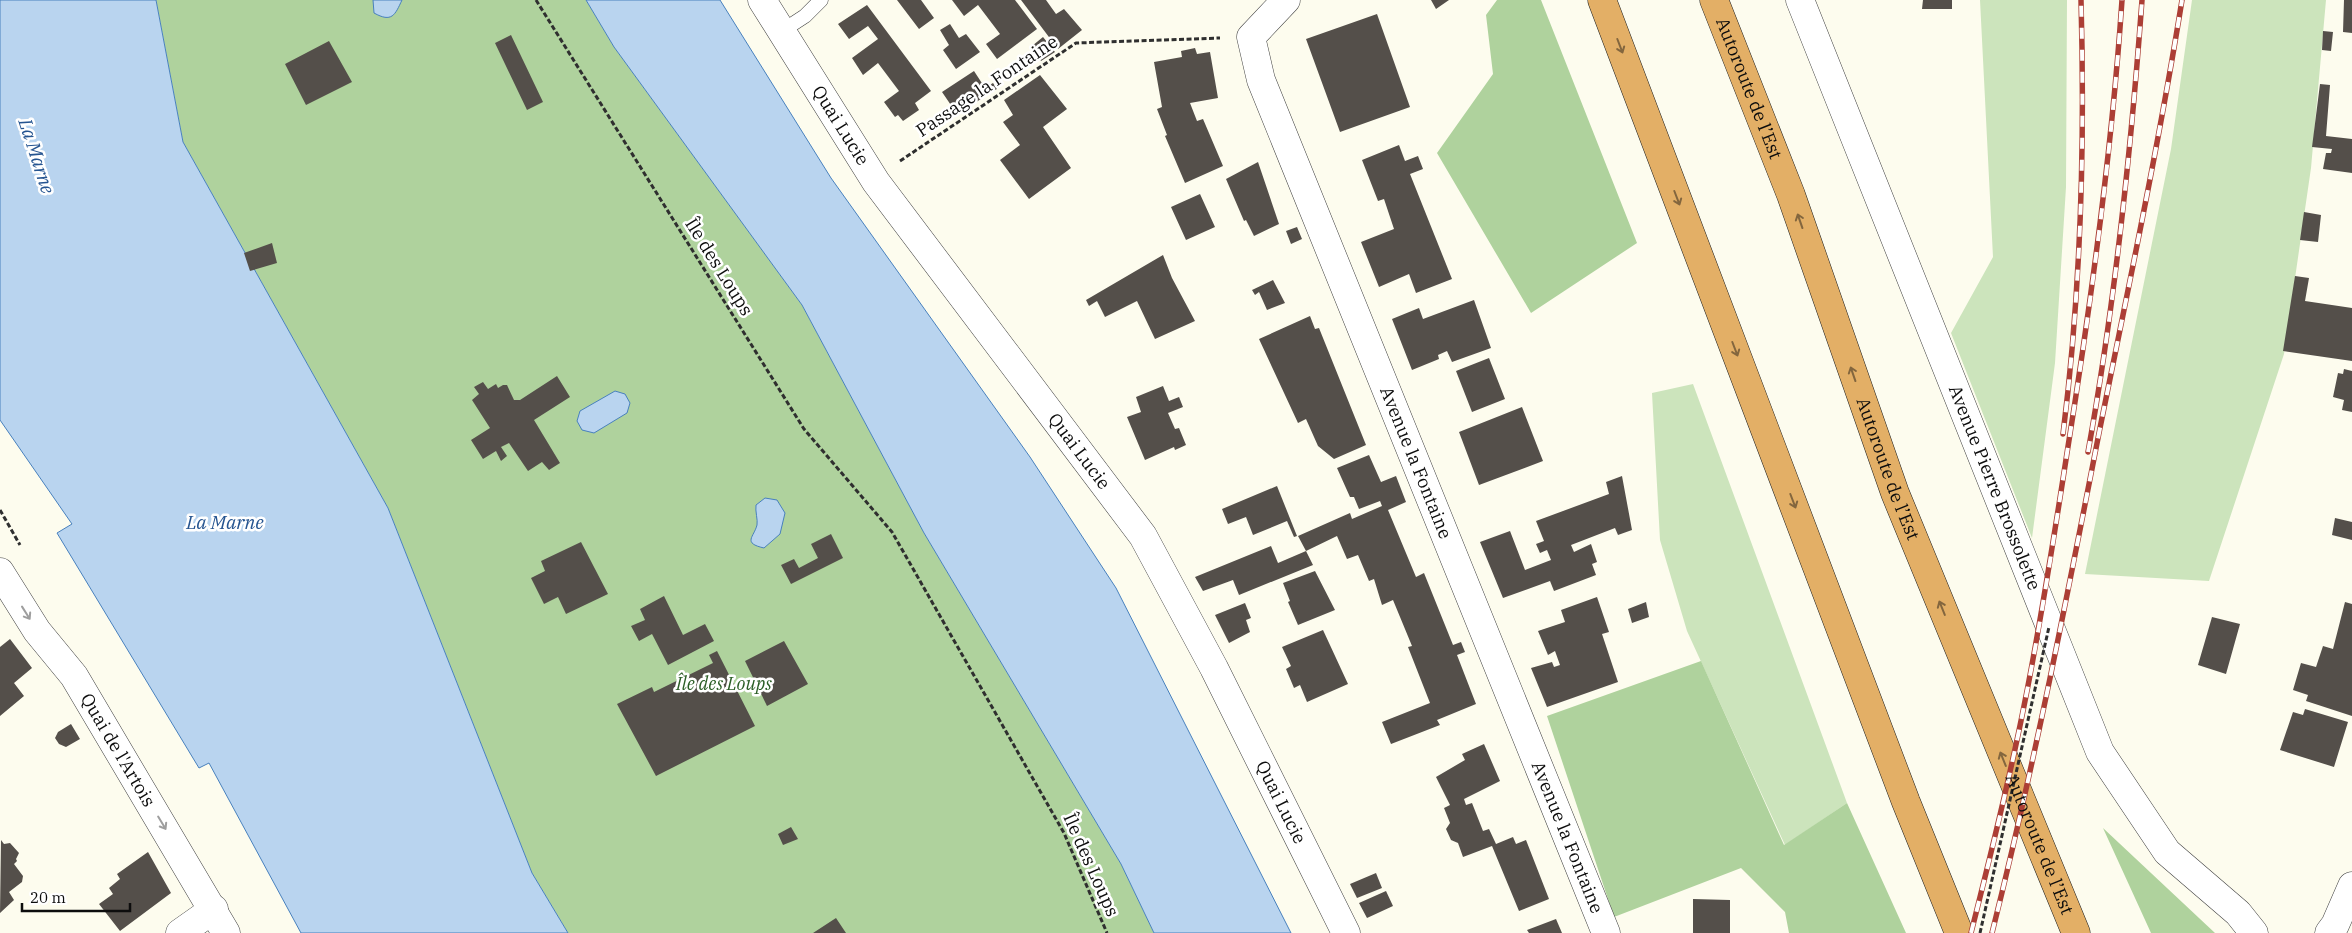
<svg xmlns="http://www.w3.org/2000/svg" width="2352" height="933" viewBox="0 0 2352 933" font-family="'IBM Plex Serif',serif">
<rect width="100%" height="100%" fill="#fdfcee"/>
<path fill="#cce4bc" d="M1980,0H2067L2066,187L2055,363L2032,538L1951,333L1993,257Z
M2192,0H2326L2311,168L2284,354L2209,581L2085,574L2171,149Z
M1693,384L1847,803L1785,845L1687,631L1660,540L1652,393Z"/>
<path fill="#afd29d" d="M156,0H586L614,47L802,305L924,533L1121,864L1154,933H568L532,873L388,508L183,142Z
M1497,0H1541L1637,243L1531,313L1437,153L1493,74L1486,15Z
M1701,661L1784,845L1847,803L1906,933H1789L1785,912L1741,868L1614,917L1547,716Z
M2103,828L2215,933H2151Z"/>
<path fill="#b9d4ef" stroke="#4880bd" d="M0,0H156L183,142L388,508L532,873L568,933H301L209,763L199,768L57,533L72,524L0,420Z
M373,0H402C395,15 392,23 374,13Z
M586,0H720L831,178L1030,457L1116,588L1291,933H1154L1121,864L924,533L802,305L614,47Z
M615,391L625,394L630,403L627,413L594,433L582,430L577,421L580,411Z
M765,498L777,500L785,513L780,534L764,548C742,543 754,537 757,525C758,520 755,511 756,505Z"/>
<path fill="#544f4a" d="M897,0H921L934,18L919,29Z
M952,0H1015L1037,29L997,59L986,44L1000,34L978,5L964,16Z
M1021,0H1046L1056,14L1064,9L1082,30L1058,49Z
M1431,0H1449L1436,9Z
M1923,0H1952V9H1922Z
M2344,0H2352V33L2343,32Z
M867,5L931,91L915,103L919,110L903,121L898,115L895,117L884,102L899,91L878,63L863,75L852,58L878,39L868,26L849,39L838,24Z
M1377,14L1410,107L1340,132L1306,39Z
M950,24L959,38L966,34L980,52L956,69L943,50L949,45L940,30Z
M2323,31L2333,32L2331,51L2322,50Z
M511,35L543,102L527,110L495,43Z
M1043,37L1055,52L1041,61L1032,46Z
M329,41L352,82L306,105L285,64Z
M1195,48L1197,54L1210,52L1218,98L1190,103L1197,121L1203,119L1223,166L1185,183L1165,136L1167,135L1157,109L1162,107L1154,62L1182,57L1181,51Z
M974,71L989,94L957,114L942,92Z
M1040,75L1067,109L1043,127L1071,168L1029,199L1000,160L1020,145L1003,122L1013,115L1004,100Z
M993,83L997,89L991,92L988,86Z
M2320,84L2330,85L2326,136L2352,139V173L2323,169L2326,153H2331L2332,149L2312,147Z
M1399,145L1405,161L1418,156L1423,169L1410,174L1452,279L1416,293L1409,274L1379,287L1361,242L1394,229L1384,199L1378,201L1362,160Z
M1258,162L1279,224L1254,236L1246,220L1244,221L1226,179Z
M1200,194L1215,227L1186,240L1171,207Z
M2304,212L2321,215L2318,242L2300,240Z
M1297,227L1302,239L1291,244L1286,231Z
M272,243L277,263L250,271L244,253Z
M1163,255L1172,278L1195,321L1155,339L1137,301L1105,317L1097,301L1089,306L1086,300Z
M2295,276L2309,278L2305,301L2352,308V361L2283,351Z
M1273,280L1285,303L1267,310L1259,292L1255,295L1252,290Z
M1474,300L1491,348L1452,362L1447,351L1438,355L1439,359L1412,370L1392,319L1419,308L1423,319Z
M1310,316L1315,329L1319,328L1366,445L1334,459L1318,446L1306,419L1298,423L1259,339Z
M1489,358L1505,399L1472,412L1456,371Z
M2344,369L2352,371V412L2342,410L2344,400L2333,397L2338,373L2343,374Z
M557,376L570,397L534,420L560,463L549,470L542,462L528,471L509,443L501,447L507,456L501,461L496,451L483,459L471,440L490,428L472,400L479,394L474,387L483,382L488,389L496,384L498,388L503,385H507L514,400H520Z
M1163,386L1169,401L1179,397L1183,407L1168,413L1175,429L1179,428L1186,445L1175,450L1174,447L1145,460L1127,417L1141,412L1136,397Z
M1522,407L1543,461L1479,485L1459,432Z
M1369,455L1381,482L1396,476L1406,502L1388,510L1416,577L1424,573L1453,645L1461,642L1465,652L1457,655L1476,704L1437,720L1440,725L1391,744L1382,722L1430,703L1408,647L1412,646L1393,600L1382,605L1374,579L1369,581L1358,555L1347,559L1337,536L1306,551L1298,536L1350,513L1352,519L1382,506L1380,501L1359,509L1354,497H1350L1337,468Z
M1622,476L1632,530L1618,535L1615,528L1571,545L1574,552L1591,544L1597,562L1592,564L1596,575L1554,591L1550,581L1503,598L1480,542L1510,531L1525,570L1551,560L1547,550L1540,553L1536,544L1544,541L1536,521L1609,494L1606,482Z
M1277,486L1297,536L1294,537L1287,521L1253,535L1246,517L1228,524L1222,509Z
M2335,518L2352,522V540L2332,535Z
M831,534L843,558L791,584L781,565L794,559L799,568L818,558L811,544Z
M581,542L608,594L566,614L558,597L544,604L531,578L545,571L541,561Z
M1271,546L1278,563L1306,551L1313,565L1239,595L1233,580L1203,591L1195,577Z
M1315,571L1335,610L1298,625L1288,602L1290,601L1283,583Z
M664,596L683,635L705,624L714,641L668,665L652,634L639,641L631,626L645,620L640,609Z
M1597,597L1609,632L1602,634L1618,682L1547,707L1531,668L1552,662L1554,667L1560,665L1555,651L1548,655L1538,631L1565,622L1561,610Z
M1646,602L1649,617L1632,623L1628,609Z
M2345,602L2352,604V716L2306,701L2308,695L2293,690L2301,663L2316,667L2323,646L2333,649Z
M1245,603L1251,618L1246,620L1250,632L1229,643L1215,615Z
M2212,617L2240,624L2226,674L2198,665Z
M1323,630L1348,684L1307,702L1300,685L1294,688L1286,669L1291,666L1282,647Z
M10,639L32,668L14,683L24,696L0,716V647Z
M784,641L808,684L767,706L745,661Z
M717,651L755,726L656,776L617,704L652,687L654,692L713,663L709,655Z
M2305,709L2348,722L2334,767L2280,750L2293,712L2303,715Z
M71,724L80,739L66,747L59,744L55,738L58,732Z
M1484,744L1500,781L1464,799L1466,805L1472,803L1483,831L1489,829L1496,844L1513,837L1516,844L1526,840L1549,899L1519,911L1492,846L1463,857L1458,843L1451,840L1446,829L1450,823L1444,808L1450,805L1436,777L1465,760L1462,754Z
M791,827L798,839L783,845L778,834Z
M1,840L4,844L10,843L19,853L16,859L17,861L14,864L23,876L22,882L9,892L14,900L0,913Z
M148,852L171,893L120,931L99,904L113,894L109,888L120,879L117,874Z
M1376,873L1382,888L1357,898L1350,884Z
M1386,891L1393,906L1367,918L1359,903Z
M1693,899L1730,900V933H1693Z
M836,918L846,933H813Z
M1556,919L1562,933H1529L1527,930Z"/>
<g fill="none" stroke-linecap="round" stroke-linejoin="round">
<defs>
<path id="service" d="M782,31L805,16L821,0"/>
<g id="minor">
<path id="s1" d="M762,0L876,182L1143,536L1214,668L1346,933"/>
<path id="s2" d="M1286,0L1251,37L1261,80L1606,933"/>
<path id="s3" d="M1800,0L2100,752L2167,852L2238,913L2254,933"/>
<path id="s4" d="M0,572L37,631L74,676L226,933"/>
<path d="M180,933L214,909"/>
<path d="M2329,933L2335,925L2352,886"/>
</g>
<g id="motorway">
<path d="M1602,0L1906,802L1959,933"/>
<path id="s5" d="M1714,0L1791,195L1895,493L2076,933"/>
</g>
</defs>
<use href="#service" stroke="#404040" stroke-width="15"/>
<use href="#minor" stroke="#404040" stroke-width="29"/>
<use href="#motorway" stroke="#1e1e1e" stroke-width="29"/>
<path stroke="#2f2f2f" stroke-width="3" stroke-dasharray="5 2.5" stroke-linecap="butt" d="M536,0L804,429L892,532L1064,833L1107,933
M900,161L1076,43L1220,38
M0,510L20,545"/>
<use href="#service" stroke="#fff" stroke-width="14"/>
<use href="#minor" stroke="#fff" stroke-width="28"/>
<use href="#motorway" stroke="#e3af66" stroke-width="28"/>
<defs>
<path id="rail" d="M2063,434C2081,291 2085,145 2081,0
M2088,452C2115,303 2131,151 2142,0
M1971,933C1990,858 2009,782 2024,706C2041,622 2054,537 2067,453C2091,303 2112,151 2122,0
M1992,933C2034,766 2067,597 2100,428C2129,285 2159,143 2182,0"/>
</defs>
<use href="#rail" stroke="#ac3e35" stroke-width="5.5"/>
<use href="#rail" stroke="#fff" stroke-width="4" stroke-dasharray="11" stroke-linecap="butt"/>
<path stroke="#2f2f2f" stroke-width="3" stroke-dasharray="5 2.5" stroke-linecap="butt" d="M1980,933L2049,627"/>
</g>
<defs><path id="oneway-shaft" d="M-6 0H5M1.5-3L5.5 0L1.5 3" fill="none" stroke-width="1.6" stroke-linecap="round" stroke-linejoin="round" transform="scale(1.25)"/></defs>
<g stroke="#83663e">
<use href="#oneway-shaft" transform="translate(1620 46) rotate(69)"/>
<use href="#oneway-shaft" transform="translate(1677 198) rotate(69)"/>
<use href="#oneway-shaft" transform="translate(1800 221) rotate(-109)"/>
<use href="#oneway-shaft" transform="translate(1735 349) rotate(69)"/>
<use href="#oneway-shaft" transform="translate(1853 374) rotate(-109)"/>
<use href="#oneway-shaft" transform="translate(1793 501) rotate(69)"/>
<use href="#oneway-shaft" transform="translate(1942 608) rotate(-112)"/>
<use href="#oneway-shaft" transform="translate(2003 759) rotate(-112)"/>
</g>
<g stroke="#9e9e9e">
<use href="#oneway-shaft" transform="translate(26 613) rotate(58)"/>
<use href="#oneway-shaft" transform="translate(162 823) rotate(59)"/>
</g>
<g text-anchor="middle" stroke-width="5" stroke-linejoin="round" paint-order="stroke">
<g font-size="18" fill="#0d0d0d" stroke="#fff">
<text transform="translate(987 86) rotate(-34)" y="6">Passage la Fontaine</text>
<text dy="6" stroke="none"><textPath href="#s5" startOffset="95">Autoroute de l’Est</textPath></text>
<text dy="6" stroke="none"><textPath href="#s1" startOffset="148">Quai Lucie</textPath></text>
<text transform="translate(719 267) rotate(58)" y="6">Île des Loups</text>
<text dy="6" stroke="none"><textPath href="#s1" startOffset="552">Quai Lucie</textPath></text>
<text dy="6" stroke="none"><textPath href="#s2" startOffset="508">Avenue la Fontaine</textPath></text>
<text dy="6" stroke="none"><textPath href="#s5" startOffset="500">Autoroute de l’Est</textPath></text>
<text dy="6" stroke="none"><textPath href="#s3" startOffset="525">Avenue Pierre Brossolette</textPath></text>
<text dy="6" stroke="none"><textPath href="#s4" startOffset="214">Quai de l'Artois</textPath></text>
<text dy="6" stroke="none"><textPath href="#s1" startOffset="958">Quai Lucie</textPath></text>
<text dy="6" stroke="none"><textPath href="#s2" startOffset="912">Avenue la Fontaine</textPath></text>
<text dy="6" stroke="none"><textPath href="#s5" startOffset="905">Autoroute de l’Est</textPath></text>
<text transform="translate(1091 865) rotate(66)" y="6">Île des Loups</text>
</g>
<g font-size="18" font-style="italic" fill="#2a5d25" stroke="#fff">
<text x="724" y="690">Île des Loups</text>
</g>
<g font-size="19" font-style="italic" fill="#255490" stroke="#fff">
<text transform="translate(37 156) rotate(72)" y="7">La Marne</text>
<text x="225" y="529">La Marne</text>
</g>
</g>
<path d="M22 903v8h108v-8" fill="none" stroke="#0d0d0d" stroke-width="2.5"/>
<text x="30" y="903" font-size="15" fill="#0d0d0d" stroke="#ffffff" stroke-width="4" paint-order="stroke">20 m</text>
</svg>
